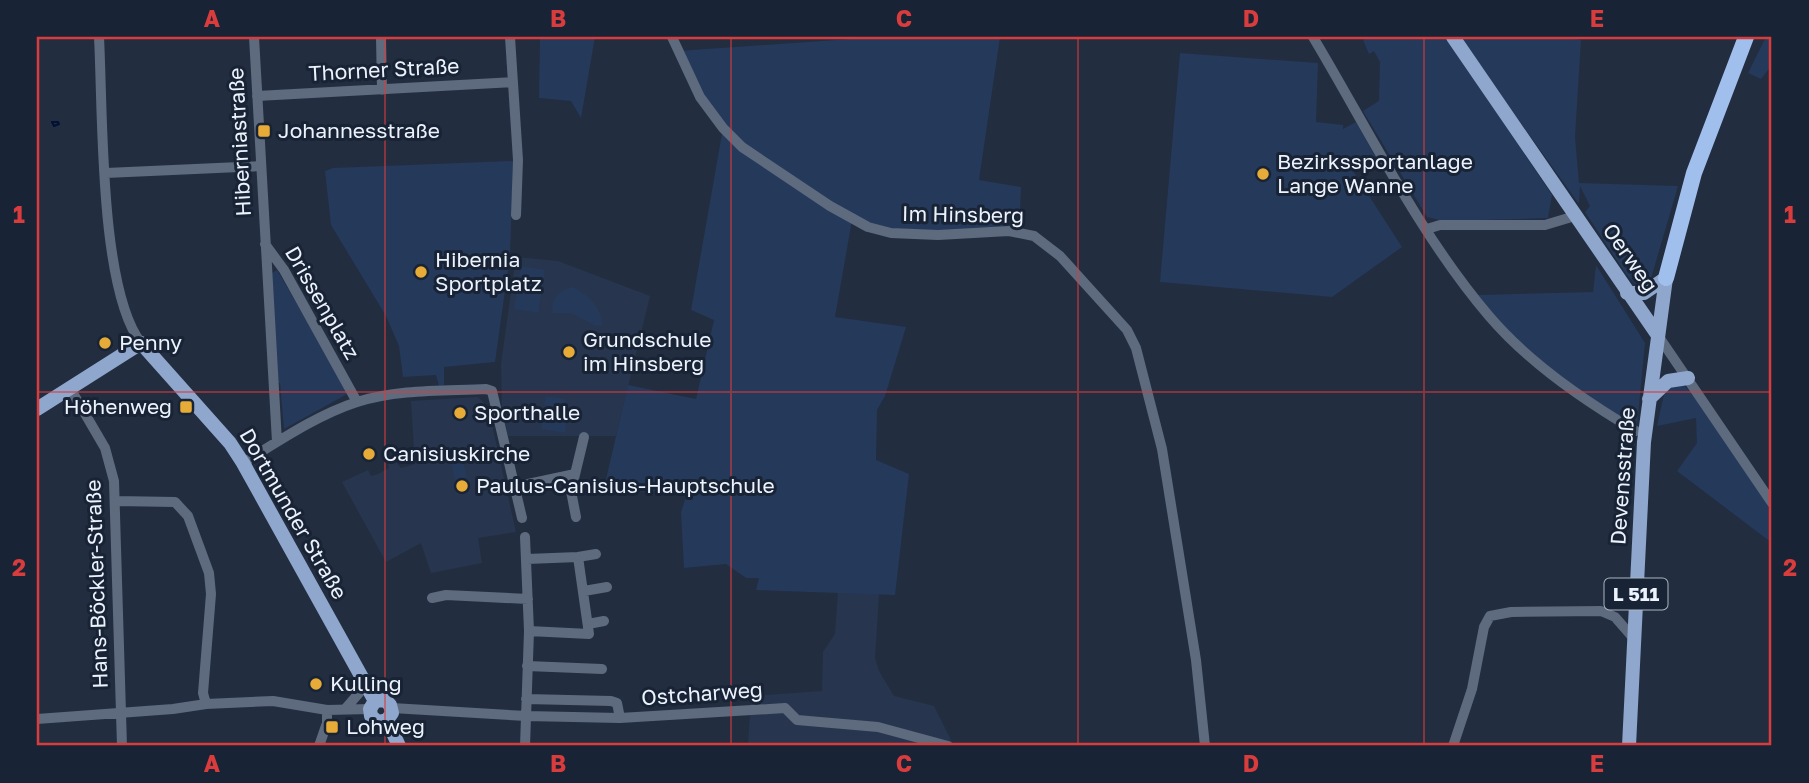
<svg xmlns="http://www.w3.org/2000/svg" width="1809" height="783" viewBox="0 0 1809 783" font-family="'Golos Text',sans-serif">
<rect width="100%" height="100%" fill="#222d40"/>
<path fill="#27364e" d="M516,257L558,261L650,296L616,436H508L502,409L501,364Z
M478,397L488,407L516,532L478,538L482,563L431,573L421,543L386,562L342,482L368,470L371,476L378,474L389,468L387,460L393,458L401,468L415,464L411,401Z
M838,591L879,594L875,658L879,671L894,696L934,706L954,746H748L751,696L822,691L823,652L835,634Z"/>
<path fill="#25395a" d="M540,37H595L581,118L571,101L539,98Z
M879,37H1000L979,180L1021,187L1019,232L916,235L852,220L835,317L906,327L885,396L877,410L876,460L909,474L895,595L756,590L759,578H746L726,564L684,568L681,512L688,491L603,492L628,385L696,399L714,320L691,310L723,128L678,51Z
M1368,37H1446L1552,195L1548,218L1444,221L1427,217L1363,111L1379,101L1380,62L1374,51L1369,54L1363,40Z
M1459,37H1567L1581,40L1575,137L1579,183L1678,186L1650,282L1644,286L1634,283L1626,274L1585,212L1590,206L1580,186L1579,204Z
M1766,37H1772V65L1761,79L1748,73Z
M1180,53L1318,63L1316,122L1343,125V129L1356,122L1375,156L1353,171L1402,247L1332,297L1160,282Z
M513,161L510,255L495,362L444,367V385L439,386L436,375L403,377L399,346L386,316L331,225L325,171L333,168Z
M1596,265L1645,343L1637,426C1578,392 1519,349 1477,295L1593,292Z
M521,266L545,270L538,313L514,309Z
M277,270L349,393L284,429L280,383H277L272,273Z
M573,287C589,296 601,306 602,325L596,326L571,313H553C549,299 560,290 573,287Z
M1681,383L1692,393L1772,510V543L1677,471L1697,443L1696,418L1657,426L1665,390Z
M546,396L565,399L564,409L544,405Z
M544,414L567,418L565,433L541,429Z
M461,451L468,483L456,485L449,453Z"/>
<g fill="none" stroke-linecap="round" stroke-linejoin="round">
<path stroke="#001134" stroke-width="2" d="M52,122H58L59,124L54,126Z"/>
<path stroke="#5e6a7d" stroke-width="10" d="M99,37C103,110 99,288 141,343
M254,37L277,442
M381,37L382,90
M510,37L518,160L516,215
M672,37L700,97L723,128L742,147L830,206L868,227L891,233L938,235L1009,231L1034,236L1060,256L1127,330L1136,348L1162,449L1196,660L1205,746
M1313,37C1368,129 1419,234 1489,316C1529,363 1583,400 1636,431
M257,96L513,82
M106,173L261,166
M1427,229L1440,225H1545L1575,216
M265,244L284,270L357,402
M1657,334L1772,503
M70,388L105,448L114,481L122,746
M243,463C279,441 317,415 357,402C397,389 444,391 486,389L492,391L522,518
M514,487L575,474
M116,501L175,502L188,516L209,573L211,594L203,693L206,704
M576,517L571,491L584,437
M525,537L529,631L525,746
M578,557L596,554
M527,559L578,557L589,634L529,631
M584,591L607,587
M432,598L446,595L528,599
M588,624L604,621
M527,666L602,669
M526,699L611,701L617,703L620,718
M346,708L359,693L361,675
M392,708L526,716L620,718L785,708L797,720L878,727L948,746
M37,719L173,709L206,704L273,701L327,710L370,709
M319,746L327,723V710
M1453,746L1472,689L1484,627L1490,616L1511,612L1601,611L1615,617L1635,640"/>
<path stroke="#8fa7cd" stroke-width="14" d="M1453,37L1657,334
M1627,293H1644L1666,278
M1649,399L1668,381L1688,378
M37,409L141,343L230,443L243,463L375,701
M375,701L370,709L371,716L378,722L387,720
M375,701L385,700L390,705L392,713L387,720
M387,720L399,746
M1629,746L1644,442L1666,278"/>
<path stroke="#a1bfed" stroke-width="16" d="M1666,278L1694,173L1746,37"/>
</g>
<path fill="none" stroke="#d83c3d" stroke-width="2" stroke-opacity="0.55" d="M385,37V746M731,37V746M1078,37V746M1424,37V746M37,392H1772"/>
<g fill="#e7ac37" stroke="#182335" stroke-width="2.5">
<rect x="257" y="124" width="14" height="14" rx="3.5"/>
<circle cx="1263" cy="174" r="7"/>
<circle cx="421" cy="272" r="7"/>
<circle cx="105" cy="343" r="7"/>
<circle cx="569" cy="352" r="7"/>
<rect x="179" y="400" width="14" height="14" rx="3.5"/>
<circle cx="460" cy="413" r="7"/>
<circle cx="369" cy="454" r="7"/>
<circle cx="462" cy="486" r="7"/>
<circle cx="316" cy="684" r="7"/>
<rect x="325" y="720" width="14" height="14" rx="3.5"/>
</g>
<g text-anchor="middle" stroke-width="6" stroke-linejoin="round" paint-order="stroke">
<rect fill="#182335" stroke="#acb5c1" stroke-width="2" x="1604.5" y="578.5" width="63" height="31" rx="5"/>
<g font-size="19" font-weight="bold" fill="#ecf3fd">
<text x="1636" y="601">L 511</text>
</g>
<g font-size="21" fill="#ecf3fd" stroke="#182335">
<text transform="translate(384 70) rotate(-3)" y="7">Thorner Straße</text>
<text transform="translate(240 142) rotate(-93)" y="7">Hiberniastraße</text>
<text transform="translate(963 215) rotate(1)" y="7">Im Hinsberg</text>
<text transform="translate(1630 258) rotate(55)" y="7">Oerweg</text>
<text transform="translate(322 303) rotate(60)" y="7">Drissenplatz</text>
<text transform="translate(1623 476) rotate(-86)" y="7">Devensstraße</text>
<text transform="translate(293 514) rotate(60)" y="7">Dortmunder Straße</text>
<text transform="translate(97 584) rotate(-92)" y="7">Hans-Böckler-Straße</text>
<text transform="translate(702 694) rotate(-4)" y="7">Ostcharweg</text>
</g>
<g font-size="21" fill="#ecf3fd" stroke="#182335" text-anchor="start">
<text x="278" y="138">Johannesstraße</text>
<text x="1277" y="169">Bezirkssportanlage<tspan x="1277" dy="24">Lange Wanne</tspan></text>
<text x="435" y="267">Hibernia<tspan x="435" dy="24">Sportplatz</tspan></text>
<text x="583" y="347">Grundschule<tspan x="583" dy="24">im Hinsberg</tspan></text>
<text x="119" y="350">Penny</text>
<text x="172" y="414" text-anchor="end">Höhenweg</text>
<text x="474" y="420">Sporthalle</text>
<text x="383" y="461">Canisiuskirche</text>
<text x="476" y="493">Paulus-Canisius-Hauptschule</text>
<text x="330" y="691">Kulling</text>
<text x="346" y="734">Lohweg</text>
</g>
</g>
<rect width="1809" height="783" fill="none" stroke="#182335" stroke-width="77"/>
<rect x="38" y="38" width="1732" height="706" fill="none" stroke="#d83c3d" stroke-width="2.5"/>
<g font-size="23" text-anchor="middle" font-weight="bold" fill="#d83c3d">
<text x="212" y="27">A</text>
<text x="558" y="27">B</text>
<text x="904" y="27">C</text>
<text x="1251" y="27">D</text>
<text x="1597" y="27">E</text>
<text x="19" y="223">1</text>
<text x="1790" y="223">1</text>
<text x="19" y="576">2</text>
<text x="1790" y="576">2</text>
<text x="212" y="772">A</text>
<text x="558" y="772">B</text>
<text x="904" y="772">C</text>
<text x="1251" y="772">D</text>
<text x="1597" y="772">E</text>
</g>
</svg>
